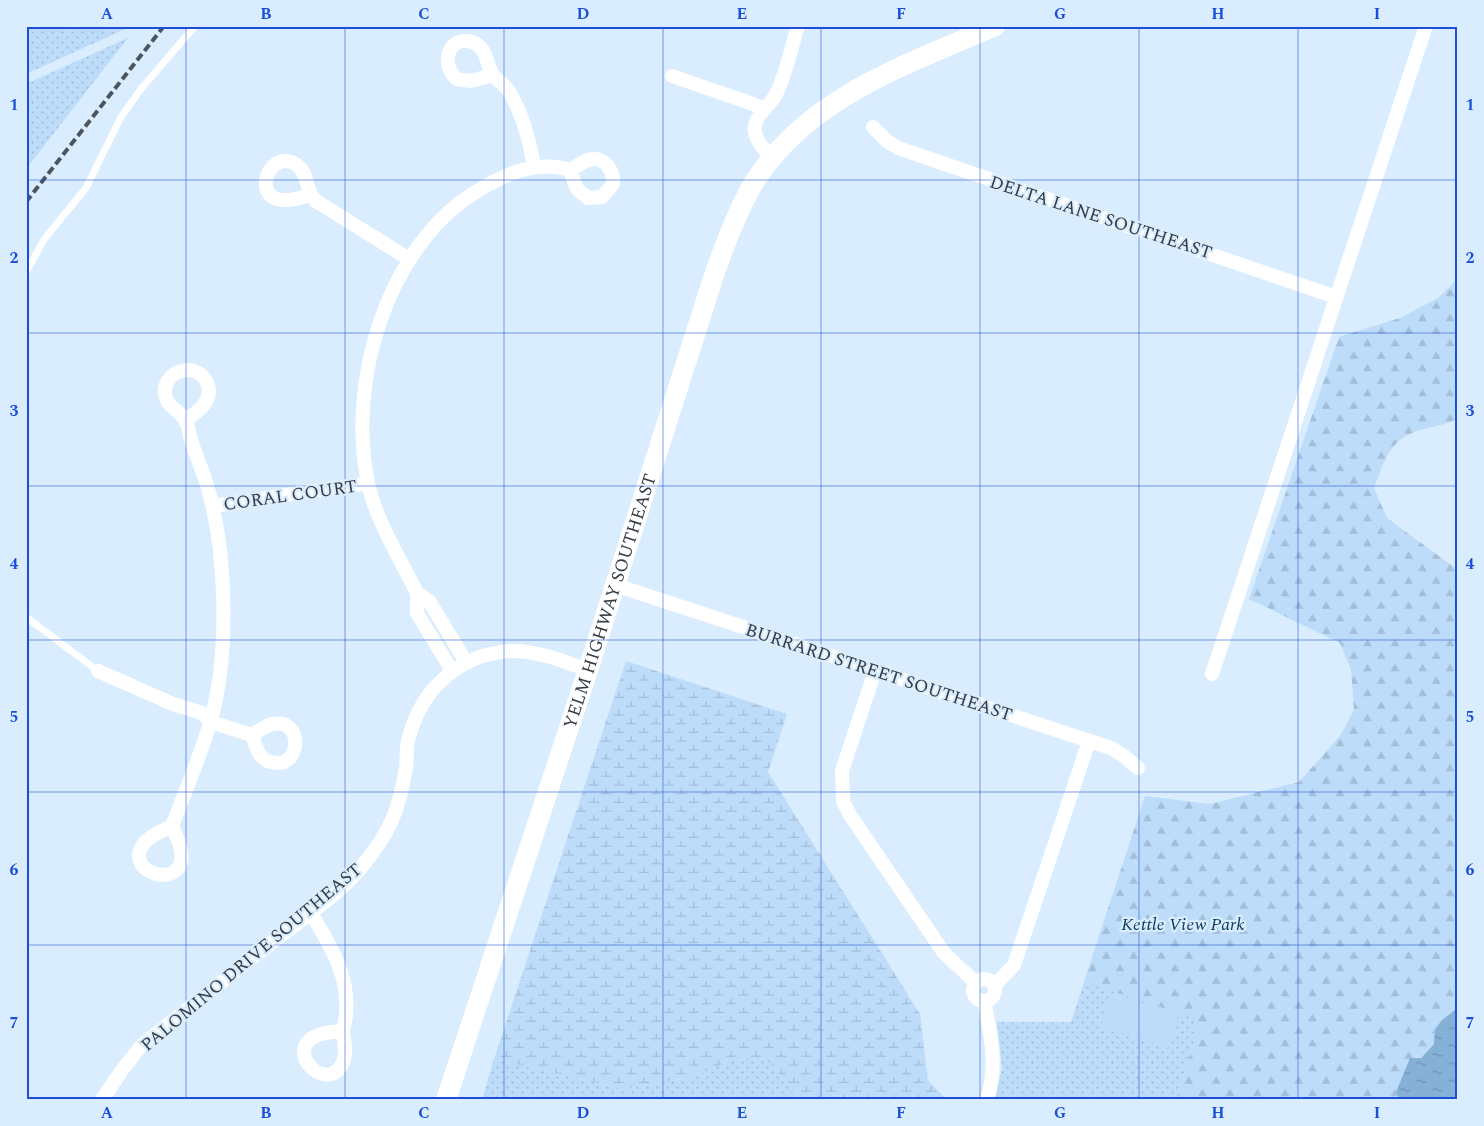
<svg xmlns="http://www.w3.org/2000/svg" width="1484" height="1126" viewBox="0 0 1484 1126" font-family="Spectral,serif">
<defs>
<pattern id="grass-dots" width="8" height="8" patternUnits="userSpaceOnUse" patternTransform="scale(1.25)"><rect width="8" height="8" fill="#bcdcfa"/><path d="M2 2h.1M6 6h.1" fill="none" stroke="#a2bed8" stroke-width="1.8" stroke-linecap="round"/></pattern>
<pattern id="forest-firs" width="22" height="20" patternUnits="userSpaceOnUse" patternTransform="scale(1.25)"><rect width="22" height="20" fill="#bcdcfa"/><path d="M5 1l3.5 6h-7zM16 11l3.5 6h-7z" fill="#a2bed8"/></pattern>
<pattern id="wetland-marsh" width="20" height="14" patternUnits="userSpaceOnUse" patternTransform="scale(1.25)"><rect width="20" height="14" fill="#bcdcfa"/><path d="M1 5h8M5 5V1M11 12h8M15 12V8" fill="none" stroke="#a2bed8"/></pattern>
<pattern id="water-ripples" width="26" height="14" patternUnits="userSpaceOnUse" patternTransform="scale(1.25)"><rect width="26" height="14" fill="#85b1d7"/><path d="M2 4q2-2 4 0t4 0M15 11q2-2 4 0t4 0" fill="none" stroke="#6d91b0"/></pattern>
</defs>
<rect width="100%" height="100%" fill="#d9edfe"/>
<path fill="url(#grass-dots)" d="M26,26H132L26,74Z
M128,38L26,169V84Z
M1211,825L1195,1039L1176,1100H995L1002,1068L997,1022H1071L1127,851Z
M739,1057L766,1059L791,1088L796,1100H482L494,1059L624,1089L690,1078Z"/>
<path fill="url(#forest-firs)" d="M1458,279V418C1449,424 1439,425 1428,428C1390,437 1387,455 1374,488L1387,518L1458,570V1008C1445,1018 1434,1027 1434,1044L1421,1058L1416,1057L1396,1091L1401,1100H1176L1195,1039L1194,1018L1084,982L1145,796L1210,804L1299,782L1340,736L1354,710L1351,670L1340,643L1249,599L1339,337L1400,318L1438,298Z"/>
<path fill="url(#wetland-marsh)" d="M626,661L787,714L768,772L920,1014L928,1080L947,1100H796L791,1088L766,1059L739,1057L690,1078L624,1089L494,1059Z"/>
<path fill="#bcdcfa" d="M1112,993L1179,1014L1168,1048L1101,1026Z"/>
<path fill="url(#water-ripples)" d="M1458,1008V1100H1401L1396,1092L1410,1058H1421L1434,1044C1434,1023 1442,1020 1458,1008Z"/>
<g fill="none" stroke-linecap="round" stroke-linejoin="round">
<path stroke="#fff" stroke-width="7" d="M26,272L45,238L86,188L121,117L141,89L195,26
M26,617L98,671"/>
<path stroke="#fff" stroke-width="14" d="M493,75L470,81L457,79C439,64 449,35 472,42C486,46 486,62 492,73C495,80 504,83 508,90C523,113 529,140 534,166
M672,76L764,108
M873,127L887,141L898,148L1336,297
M772,158C765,150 757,143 755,132C753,116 768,108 775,96C784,81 792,45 798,26
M309,195C241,220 266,143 297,165C309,174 305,191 316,201L409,259
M213,506L368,483
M615,585L1111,748L1124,756L1138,768
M417,593C400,558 376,521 368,483C347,383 386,249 474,193C503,175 536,159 570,170C576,167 582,162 588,160C604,155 614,170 613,184L602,197L588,198L577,189L570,170
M98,671L173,704L202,713L211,722L252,735C254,741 256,748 259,753C262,758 266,761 271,762C301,771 305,718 273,724C266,725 258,731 252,735
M452,671L417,613V593L429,601L466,662
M875,671L842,771L843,801L850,815L944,953L976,983
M1212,674L1426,26
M172,826C175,834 180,843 181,851C188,892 119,874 145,842C151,835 164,830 172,826C185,792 200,757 210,723C230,655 227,549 206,482C202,469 196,456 192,443C189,436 189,427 186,421C181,412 169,408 166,398C158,371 199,358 208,385C213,402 197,412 185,421
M310,912C334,950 355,986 343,1031
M973 990a11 11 0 1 1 22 0a11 11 0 1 1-22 0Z
M994,986L1014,965L1089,741
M984,1001C991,1036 998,1065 987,1100
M343,1031C344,1040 347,1053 343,1062C329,1096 282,1052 316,1036C324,1032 334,1032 343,1031Z
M102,1100L122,1070L142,1045C189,1008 235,971 282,935C306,916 341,892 360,869C389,834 399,812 406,767C407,757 406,747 409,737C422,688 460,654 511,651C536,650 565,662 588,670"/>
<path stroke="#fff" stroke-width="20" id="s1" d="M446,1100L588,670L715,272C726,242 737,212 753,184C807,97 906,65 995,26"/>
<path stroke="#4d565f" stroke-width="4" stroke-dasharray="8 4" stroke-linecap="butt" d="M26,202L164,26"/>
</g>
<path fill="none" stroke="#1d4ed8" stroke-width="1" stroke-opacity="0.55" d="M186,26V1100M345,26V1100M504,26V1100M663,26V1100M821,26V1100M980,26V1100M1139,26V1100M1298,26V1100M26,180H1458M26,333H1458M26,486H1458M26,640H1458M26,792H1458M26,945H1458"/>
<g text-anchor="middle" stroke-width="4.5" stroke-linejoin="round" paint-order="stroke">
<g font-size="18" fill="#333a41" stroke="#d9edfe">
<text transform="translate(1101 217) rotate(18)" y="6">DELTA LANE SOUTHEAST</text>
<text transform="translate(290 495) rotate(-8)" y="6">CORAL COURT</text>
<text dy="6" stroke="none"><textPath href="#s1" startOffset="525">YELM HIGHWAY SOUTHEAST</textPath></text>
<text transform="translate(879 672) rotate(18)" y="6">BURRARD STREET SOUTHEAST</text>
<text transform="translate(251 957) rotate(-40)" y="6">PALOMINO DRIVE SOUTHEAST</text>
</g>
<g font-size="18" font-style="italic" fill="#053a5f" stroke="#d9edfe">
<text x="1183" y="930">Kettle View Park</text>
</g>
</g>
<rect width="1484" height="1126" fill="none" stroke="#d9edfe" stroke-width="55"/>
<rect x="28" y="28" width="1428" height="1070" fill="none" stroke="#1d4ed8" stroke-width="2"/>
<g font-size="16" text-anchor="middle" font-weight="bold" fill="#1d4ed8">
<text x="107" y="19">A</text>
<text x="266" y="19">B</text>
<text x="424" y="19">C</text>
<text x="583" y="19">D</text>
<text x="742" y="19">E</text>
<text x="901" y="19">F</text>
<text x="1060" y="19">G</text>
<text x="1218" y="19">H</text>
<text x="1377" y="19">I</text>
<text x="14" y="110">1</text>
<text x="1470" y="110">1</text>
<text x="14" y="263">2</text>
<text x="1470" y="263">2</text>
<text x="14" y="416">3</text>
<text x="1470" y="416">3</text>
<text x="14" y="569">4</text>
<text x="1470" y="569">4</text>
<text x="14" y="722">5</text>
<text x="1470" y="722">5</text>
<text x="14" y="875">6</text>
<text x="1470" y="875">6</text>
<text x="14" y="1028">7</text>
<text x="1470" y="1028">7</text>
<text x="107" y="1118">A</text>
<text x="266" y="1118">B</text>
<text x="424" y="1118">C</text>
<text x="583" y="1118">D</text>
<text x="742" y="1118">E</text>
<text x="901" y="1118">F</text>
<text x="1060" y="1118">G</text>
<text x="1218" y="1118">H</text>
<text x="1377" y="1118">I</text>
</g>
</svg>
